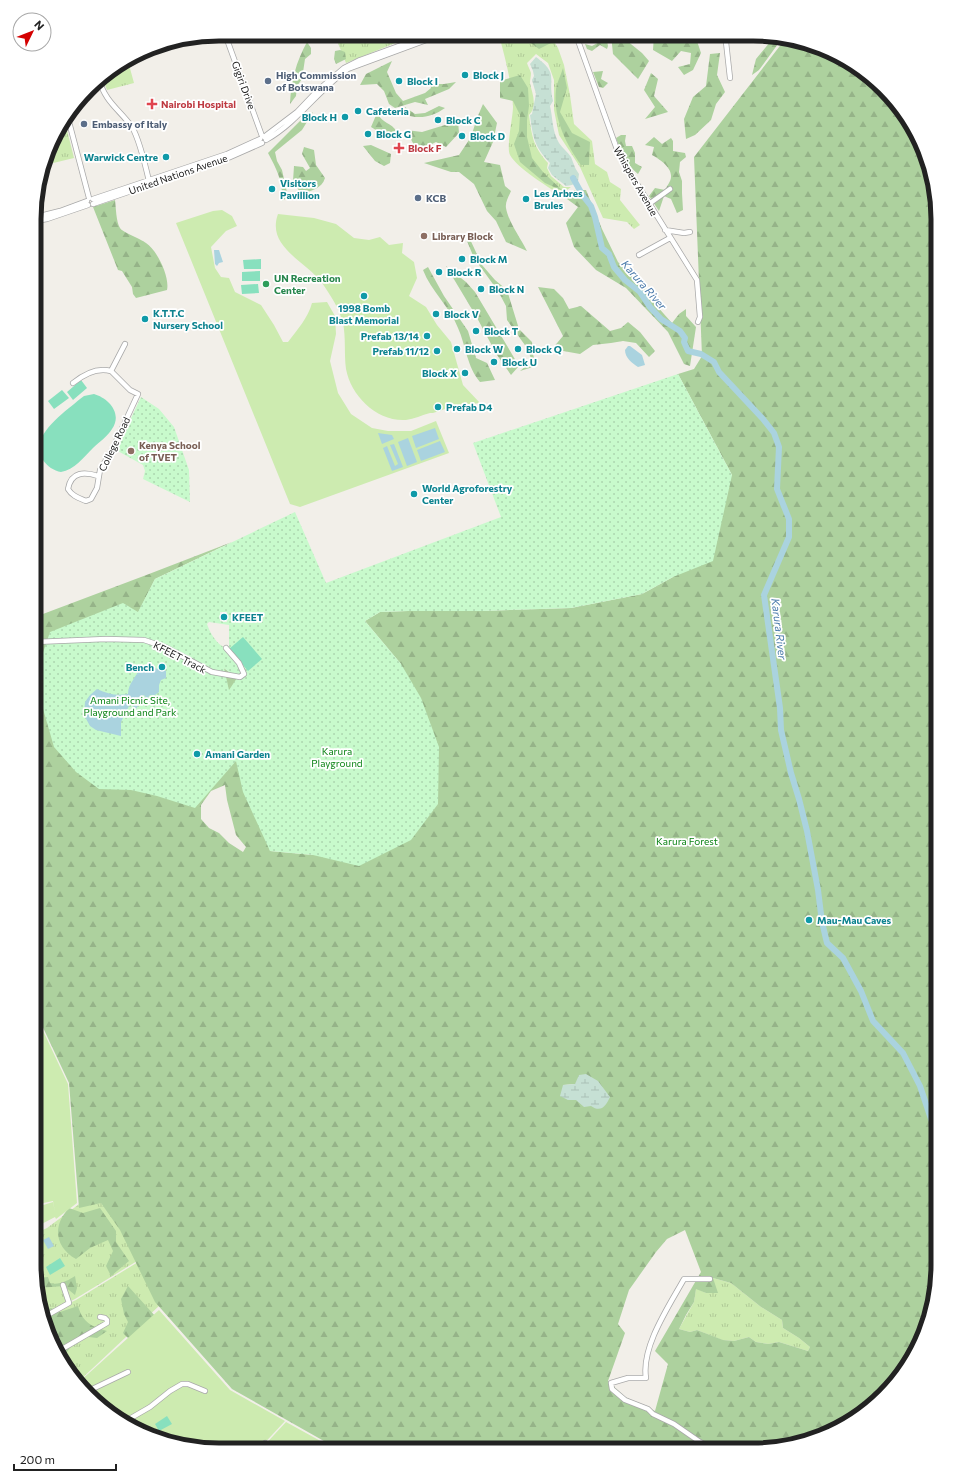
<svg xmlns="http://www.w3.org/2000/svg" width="972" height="1484" viewBox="0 0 972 1484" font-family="Commissioner,sans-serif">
<defs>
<pattern id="grass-tufts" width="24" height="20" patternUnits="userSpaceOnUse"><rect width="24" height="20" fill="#cdebb0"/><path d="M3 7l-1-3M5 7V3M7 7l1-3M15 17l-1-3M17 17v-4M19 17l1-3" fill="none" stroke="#b0c997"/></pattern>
<pattern id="forest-firs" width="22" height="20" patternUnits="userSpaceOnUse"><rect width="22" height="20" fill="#add19e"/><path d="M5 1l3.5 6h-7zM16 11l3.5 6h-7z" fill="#95b388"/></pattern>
<pattern id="wetland-marsh" width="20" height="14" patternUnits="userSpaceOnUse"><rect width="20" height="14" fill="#c6e0d4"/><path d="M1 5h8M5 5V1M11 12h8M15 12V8" fill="none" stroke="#aac0b6"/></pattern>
<pattern id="park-dots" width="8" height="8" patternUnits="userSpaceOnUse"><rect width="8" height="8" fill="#c8facc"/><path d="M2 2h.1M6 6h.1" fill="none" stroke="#acd6af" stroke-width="1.8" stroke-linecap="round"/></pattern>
</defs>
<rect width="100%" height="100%" fill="#f2efe9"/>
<path fill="url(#grass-tufts)" d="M346,34L415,35L346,63L336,38Z
M499,35H550L558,48L564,65L570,95L574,124L592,141L595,164L607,172L610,182L621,189L620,200L640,225L634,229L627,222L603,218L580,167L559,135L554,110V80L548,63L536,54L527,63C528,66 530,70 531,73C531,76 530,80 530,83C532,93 538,106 529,115C532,137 533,146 548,163L547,168L551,176L564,187H571L560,195C547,186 517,168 510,155C506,148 513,117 513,107C512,83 505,58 499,35Z
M128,61L134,83L107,90L102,77Z
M65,122L74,158L45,165L53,137Z
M94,1193L142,1258L75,1299L44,1314L34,1265V1234L47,1228Z
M143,1259L159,1306L77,1383L72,1378L48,1336L44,1315L76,1300Z
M713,1278L731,1283L761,1307L782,1320L783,1328L799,1338L810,1347L808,1351L779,1342L768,1344L756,1342L749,1337L734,1341L722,1340L697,1330L690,1332L679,1329L694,1302L696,1288L706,1293Z"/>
<path fill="url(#forest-firs)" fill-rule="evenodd" d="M520,35H548L553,42L539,49Z
M599,35H606L608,46L607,49L600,45L592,51L587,49L585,44L592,46L599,42Z
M611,35H626V40L642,53L649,61L638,79L613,54Z
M654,35H695L701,53L693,70L684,75L678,67L690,64L691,53L681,51L672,61L653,50Z
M775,36L783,37L759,70L752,75L756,59Z
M786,38L824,48L865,72L900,106L924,148L938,219V1277L928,1325L907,1368L875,1404L824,1436L753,1450L338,1449L232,1389L155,1302L120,1230L101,1203L79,1208L69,1083L39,1019L34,1016L35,617L149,574L232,542L155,579L132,625L212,659L237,678L270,851L313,855L401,664L365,621L380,612L408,611H482L571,608L642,594L673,577L732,475L678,374L694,369L702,356L694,157ZM225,785L227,800L236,835L246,847L243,852L229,843L219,833L209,828L201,819V805L211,791ZM575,1084L576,1100H568L563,1085ZM685,1230L701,1272L655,1351L668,1364L655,1411L625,1397L608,1381L625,1333L618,1324L629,1290L656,1252L667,1239ZM713,1278L731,1283L761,1307L782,1320L783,1328L799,1338L810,1347L808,1351L779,1342L768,1344L756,1342L749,1337L734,1341L723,1340L697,1330L690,1332L679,1329L686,1315L694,1302L696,1289L706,1293H718Z
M307,42L311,48V54L305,59L302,79L297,86L296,96L290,104C291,81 296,62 307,42Z
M340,50L345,52L346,59L336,64L334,59L335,51Z
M720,53L717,75L725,92L716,104L711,120L695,135L686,139L684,119L693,97L706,86L710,54Z
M392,61L387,72L396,93L403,101L425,93L431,88L430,84H444L456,82L449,89L425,99L428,105L415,102L395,108L389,104L384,91L377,84L360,85L366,74Z
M563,68L567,88L560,112L572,133L590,142L589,165H581C565,142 553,118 556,89C557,82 561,75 563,68Z
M603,71L601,79L608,83L603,88L599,87L593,72Z
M651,73L658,79L654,96L668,112L645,119L655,107L644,90Z
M520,75L528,88L529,106L527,120V137L532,158L543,172L563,191L545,183L520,162L514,144L519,131L520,115L513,101L500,98V81Z
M483,104L497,123L493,142L484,162L500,165L505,186L511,191C509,196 505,202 506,208C508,221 521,239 527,251L506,242L496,221L487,211L474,184L459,172H451L424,163L459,155L471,137L477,118Z
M439,106L445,108C432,117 419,120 403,114L405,107L415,114L425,113Z
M313,112L302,130L275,152L277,161L282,170L288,197L282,201C283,181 277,170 268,153L301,120Z
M377,113C383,124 391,122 397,132L384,135L371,127Z
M458,121L459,133L446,147L436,142L428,146L414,145L406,130L422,132Z
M621,135H626L625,141L626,146H632L635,153V163L642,167L638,174C627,165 621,152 616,138Z
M654,137L662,144L671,138L673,141V151L685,153L686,157L680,162L679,172L682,181V193L683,210L677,213L671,199L664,196L659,211L649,196L655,188L665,190C667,186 671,181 671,177C672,167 659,159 652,155L654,147L645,145Z
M371,145L391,154L390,163L384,166L375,161L363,146Z
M304,147L314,150L316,165L325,178C322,189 310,191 301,194L293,181L294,166L303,167L306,171L310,168L302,154Z
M574,190H586L602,229L618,262L641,285H646L647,295L672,323L679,314L686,309V316L696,327L690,366L684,364L668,332L626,288L596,270L574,247L566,223L578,207L567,199Z
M115,200C116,207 116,222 120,228C122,232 141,239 146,243C157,250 170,277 167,290L136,298L133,294L132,287L122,271L118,270L93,207Z
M468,235L482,265L495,280L507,290L519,329L532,342L533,354L536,366L520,371L532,361L527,348L507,320L506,306L498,291L474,258L467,241Z
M446,266L466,282L475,292L519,366L511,375L497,355L476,316Z
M428,267L444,296L468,331L476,358L487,363L495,380L480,382C467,367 466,346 458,328C450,307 431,291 423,270Z
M538,287L554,289L563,298L569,309L581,306L610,331L621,328L628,322L640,332L655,351L649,357L636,343L623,341L611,343L593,345L580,354L552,349L563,336Z
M69,1208L83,1213L100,1208L116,1231V1242L129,1261L111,1276L106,1266L113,1251L108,1240L90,1248L76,1259C55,1247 52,1226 69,1208Z
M75,1276L77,1288L75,1295L64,1286L39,1288L37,1278L48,1277L50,1283C58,1286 69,1280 75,1276Z
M128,1286L203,1369L78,1384L77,1383L132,1342L123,1333L128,1322L124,1314L121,1299Z
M78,1306C83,1323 91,1326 107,1331L97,1338L81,1336L72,1345L62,1359L48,1336L43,1311L51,1308L60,1312Z"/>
<path fill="url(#wetland-marsh)" d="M536,57C560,75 547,77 553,101L550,106C553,119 552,131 559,143C562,148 568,152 571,157C574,164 574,167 579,174L578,181L572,185L566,186L552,175L548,168L550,163C534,146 533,138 530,115L532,114L536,94L532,80L534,76L533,71L530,64Z
M586,1074L598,1081L610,1097C606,1106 601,1113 591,1106L584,1107L576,1100H568L560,1096L563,1085L575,1084L579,1075Z"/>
<path fill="url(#park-dots)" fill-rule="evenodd" d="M678,374L732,475L713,561L673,577L642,594L571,608L482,611H408L380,612L365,621L401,664L421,698L439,747L438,804L411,840L359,866L313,855L270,851L243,792L236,761L195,808L157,796L131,790L99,789L76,772L54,747L35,681V676L50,632L123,603L138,612L155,579L295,512L326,583L501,517L473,443ZM220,612H227V622L220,621ZM209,622L229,625V646L226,648C217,645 210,633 207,624ZM224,668L237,678L229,690Z
M141,397L159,409L174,427L189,470L190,502L143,479L145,471L143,465L116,450Z"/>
<path fill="#cdebb0" d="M222,210L232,216L237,226L226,231L211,247L215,268L221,277L229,278L235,292L261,305L274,325L283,342H288C297,330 308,318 312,303L327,302L335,316L336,334L330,361L338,393L351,414L372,428L388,431H411L436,421L449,453L300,507L290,504L176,223L213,211Z
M278,214L314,218L336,224L354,238L369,240L380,237L389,245L403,243L402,253L414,262L417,278L409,296L426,307L437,325L451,342L463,385L480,403L454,406L433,413H430C422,415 414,419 406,420C377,422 351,396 346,369C344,354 346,338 343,323C339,308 331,296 322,283C306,261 266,247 278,214Z
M34,1017L38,1020L68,1084L77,1203L56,1219L55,1217L34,1228V1208L53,1202L55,1212L53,1201L34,1205Z
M159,1310L230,1390L285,1421L259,1449L195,1448L148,1436L107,1412L78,1383Z
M286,1422L335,1449H261Z"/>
<path fill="#88e0be" d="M261,259V269H244L243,260Z
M260,271V281H242V272Z
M258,284L259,293L242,294L241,285Z
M81,380L87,388L73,400L67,392Z
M62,390L69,398L54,409L48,401Z
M94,394C108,398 123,413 112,429C108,436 99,442 93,448C84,457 74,470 61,472C54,471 47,466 43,460C27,437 65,412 80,399L84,396Z
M243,637L262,659L248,671L229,649Z
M60,1258L65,1266L50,1275L46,1267Z
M167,1416L172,1424L159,1431L155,1424Z"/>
<path fill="#aad3df" d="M214,250H219L223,262L219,263L217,266L215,264Z
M628,346H630L642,355L645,365L638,367C632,363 625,358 625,350Z
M435,428L439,439L416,448L412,436Z
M378,433L392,435L394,439L382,444Z
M408,438L417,462L407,466L398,442Z
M440,441L445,452L421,461L417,450Z
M394,444L403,467L392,471L383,448L387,446L395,466L398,464L390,445Z
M147,666L166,671V678L161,680L159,685V692L155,695H150L147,699L144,695L138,698L139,704L136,709L131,704L129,706L121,722V736L96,730L90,726L84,715L85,702L90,695L97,689C108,694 116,696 128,694C128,683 137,677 140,667Z
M49,1237L54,1246L48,1249L43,1240Z"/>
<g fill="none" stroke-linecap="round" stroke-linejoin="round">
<path stroke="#aad3df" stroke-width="6" d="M573,178L583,196L591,206L595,217L602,248L609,254L614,267L625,280L640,292L650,307L661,319L680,331L685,338L684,342L688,351L701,354L714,362L719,372L763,419L774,433L779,447L777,489L789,519V537L764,595L780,708L781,730L791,773L799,799L807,831L818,890L822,922L827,943L843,958L861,991L873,1021L903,1053L920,1086L931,1119L938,1133"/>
<defs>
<path id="minor" d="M225,34L262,136
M300,34L302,39
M576,35L619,155L697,280L700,317L698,322
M730,78L726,42V40L733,35
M99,79C105,102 119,109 132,127C138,137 146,168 149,181
M68,118L89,198
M264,137L297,112L317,91L344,68L360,60L429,35
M266,140C298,122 318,90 348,69L440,35
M93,199L227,154L260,139
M93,204L228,158L262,143
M649,204L670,189
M36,217L60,211L87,201
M36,221L47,219L88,205
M665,230L684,233L690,232
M639,255L670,238
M111,371L125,344
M73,383C84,374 97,367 111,371
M98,476C85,472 71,471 68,489C72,496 79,498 86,501L91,499L97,488L100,470L112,450L138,394L130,390L111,371
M35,642L106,639L144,640L165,647L212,672L240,677L244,674L239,663L226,648
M710,1279H684C669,1306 641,1347 646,1378H628L611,1383L612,1389L625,1400L648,1409L653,1414L674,1424L700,1442L716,1450
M44,1317L69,1303L63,1285
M57,1352L107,1323V1320L105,1318L100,1317
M86,1392L128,1372
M124,1422L150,1407L170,1391L182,1384H188L205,1391
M256,1449L265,1443
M736,1450L744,1446"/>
</defs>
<use href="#minor" stroke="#a9a9a9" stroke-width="6"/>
<use href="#minor" stroke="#fff" stroke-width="4.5"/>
</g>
<g fill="#0f9aa8" stroke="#fff" stroke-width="1.5">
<circle cx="465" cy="75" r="4"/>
<circle cx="399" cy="81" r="4"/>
<circle cx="358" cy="111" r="4"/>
<circle cx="345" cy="117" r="4"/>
<circle cx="438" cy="120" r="4"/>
<circle cx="368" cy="134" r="4"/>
<circle cx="462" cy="136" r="4"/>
<circle cx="166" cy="157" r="4"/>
<circle cx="272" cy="189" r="4"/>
<circle cx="526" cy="199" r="4"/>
<circle cx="462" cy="259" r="4"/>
<circle cx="439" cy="272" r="4"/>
<circle cx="481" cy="289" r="4"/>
<circle cx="364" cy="296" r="4"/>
<circle cx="436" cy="314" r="4"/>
<circle cx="145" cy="319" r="4"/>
<circle cx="476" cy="331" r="4"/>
<circle cx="427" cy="336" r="4"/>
<circle cx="457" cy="349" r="4"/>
<circle cx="518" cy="349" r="4"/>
<circle cx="437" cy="351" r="4"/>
<circle cx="494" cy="362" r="4"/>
<circle cx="465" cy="373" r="4"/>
<circle cx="438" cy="407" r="4"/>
<circle cx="414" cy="494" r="4"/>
<circle cx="224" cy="617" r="4"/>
<circle cx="162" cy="667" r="4"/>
<circle cx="197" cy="754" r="4"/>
<circle cx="809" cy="920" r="4"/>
</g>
<g fill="#5c6f8a" stroke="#fff" stroke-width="1.5">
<circle cx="268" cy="81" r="4"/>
<circle cx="84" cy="124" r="4"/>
<circle cx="418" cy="198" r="4"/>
</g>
<g fill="#e0444e" stroke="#fff" stroke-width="1.5">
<path d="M150 98h4v4h4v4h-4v4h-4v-4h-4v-4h4z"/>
<path d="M397 142h4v4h4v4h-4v4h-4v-4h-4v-4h4z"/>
</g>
<g fill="#8d6e63" stroke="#fff" stroke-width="1.5">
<circle cx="424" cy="236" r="4"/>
<circle cx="131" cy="451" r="4"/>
</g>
<circle fill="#2e9e5b" stroke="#fff" stroke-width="1.5" cx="266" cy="284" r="4"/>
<g text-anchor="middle" stroke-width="3.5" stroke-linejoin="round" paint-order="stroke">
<g font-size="10" font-weight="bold" fill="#4e5e75" stroke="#fff" text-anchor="start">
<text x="276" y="79">High Commission<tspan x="276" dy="12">of Botswana</tspan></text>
<text x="92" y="128">Embassy of Italy</text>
<text x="426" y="202">KCB</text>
</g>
<g font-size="10" font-weight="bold" fill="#0d838f" stroke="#fff" text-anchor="start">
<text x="473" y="79">Block J</text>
<text x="407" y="85">Block I</text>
<text x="366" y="115">Cafeteria</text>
<text x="337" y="121" text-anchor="end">Block H</text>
<text x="446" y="124">Block C</text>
<text x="376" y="138">Block G</text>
<text x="470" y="140">Block D</text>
<text x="158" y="161" text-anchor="end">Warwick Centre</text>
<text x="280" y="187">Visitors<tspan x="280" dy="12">Pavillion</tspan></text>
<text x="534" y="197">Les Arbres<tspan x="534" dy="12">Brules</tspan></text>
<text x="470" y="263">Block M</text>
<text x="447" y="276">Block R</text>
<text x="489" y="293">Block N</text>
<text x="364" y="312" text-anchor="middle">1998 Bomb<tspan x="364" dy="12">Blast Memorial</tspan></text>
<text x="153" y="317">K.T.T.C<tspan x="153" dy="12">Nursery School</tspan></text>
<text x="444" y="318">Block V</text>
<text x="484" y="335">Block T</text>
<text x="419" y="340" text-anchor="end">Prefab 13/14</text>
<text x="465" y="353">Block W</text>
<text x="526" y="353">Block Q</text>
<text x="429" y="355" text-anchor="end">Prefab 11/12</text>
<text x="502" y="366">Block U</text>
<text x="457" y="377" text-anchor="end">Block X</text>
<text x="446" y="411">Prefab D4</text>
<text x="422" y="492">World Agroforestry<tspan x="422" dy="12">Center</tspan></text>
<text x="232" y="621">KFEET</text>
<text x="154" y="671" text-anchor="end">Bench</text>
<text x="205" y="758">Amani Garden</text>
<text x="817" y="924">Mau-Mau Caves</text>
</g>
<g font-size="10" fill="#222" stroke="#fff">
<text transform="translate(244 85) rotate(70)" y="4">Gigiri Drive</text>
<text transform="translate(178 174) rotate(-19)" y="4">United Nations Avenue</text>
<text transform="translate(636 181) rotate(60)" y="4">Whispers Avenue</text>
<text transform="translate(114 444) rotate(-64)" y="4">College Road</text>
<text transform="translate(180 657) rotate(27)" y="4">KFEET Track</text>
</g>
<g font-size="10" font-weight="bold" fill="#be3a42" stroke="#fff" text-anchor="start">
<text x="161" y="108">Nairobi Hospital</text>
<text x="408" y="152">Block F</text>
</g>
<g font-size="10" font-weight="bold" fill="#785e54" stroke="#fff" text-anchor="start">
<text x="432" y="240">Library Block</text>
<text x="139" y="449">Kenya School<tspan x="139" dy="12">of TVET</tspan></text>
</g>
<g font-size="10" font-weight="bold" fill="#27864d" stroke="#fff" text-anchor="start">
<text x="274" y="282">UN Recreation<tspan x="274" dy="12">Center</tspan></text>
</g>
<g font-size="10" fill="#0c8416" stroke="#fff">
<text x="130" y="704">Amani Picnic Site,<tspan x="130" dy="12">Playground and Park</tspan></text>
<text x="337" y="755">Karura<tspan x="337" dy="12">Playground</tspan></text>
<text x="687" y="845">Karura Forest</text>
</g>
<g font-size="11" font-style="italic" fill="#4a7aab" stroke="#fff">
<text transform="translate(644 285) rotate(49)" y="4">Karura River</text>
<text transform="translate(779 629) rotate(83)" y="4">Karura River</text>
</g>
</g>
<path d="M0 0H972V1484H0ZM219 41H753A178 178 0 0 1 931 219V1265A178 178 0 0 1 753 1443H219A178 178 0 0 1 41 1265V219A178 178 0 0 1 219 41Z" fill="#fff" fill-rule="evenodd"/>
<path fill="none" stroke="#222" stroke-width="5" d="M219 41H753A178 178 0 0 1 931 219V1265A178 178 0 0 1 753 1443H219A178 178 0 0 1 41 1265V219A178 178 0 0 1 219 41Z"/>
<g transform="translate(32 32) rotate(47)"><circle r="19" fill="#ffffff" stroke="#a7a7a7"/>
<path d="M0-3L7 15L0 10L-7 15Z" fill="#d40000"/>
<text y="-6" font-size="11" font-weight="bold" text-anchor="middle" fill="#222222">N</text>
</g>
<path d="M14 1464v6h102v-6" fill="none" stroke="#222222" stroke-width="2"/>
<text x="20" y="1464" font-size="12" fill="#222222" stroke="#ffffff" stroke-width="3" paint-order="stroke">200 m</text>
</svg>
